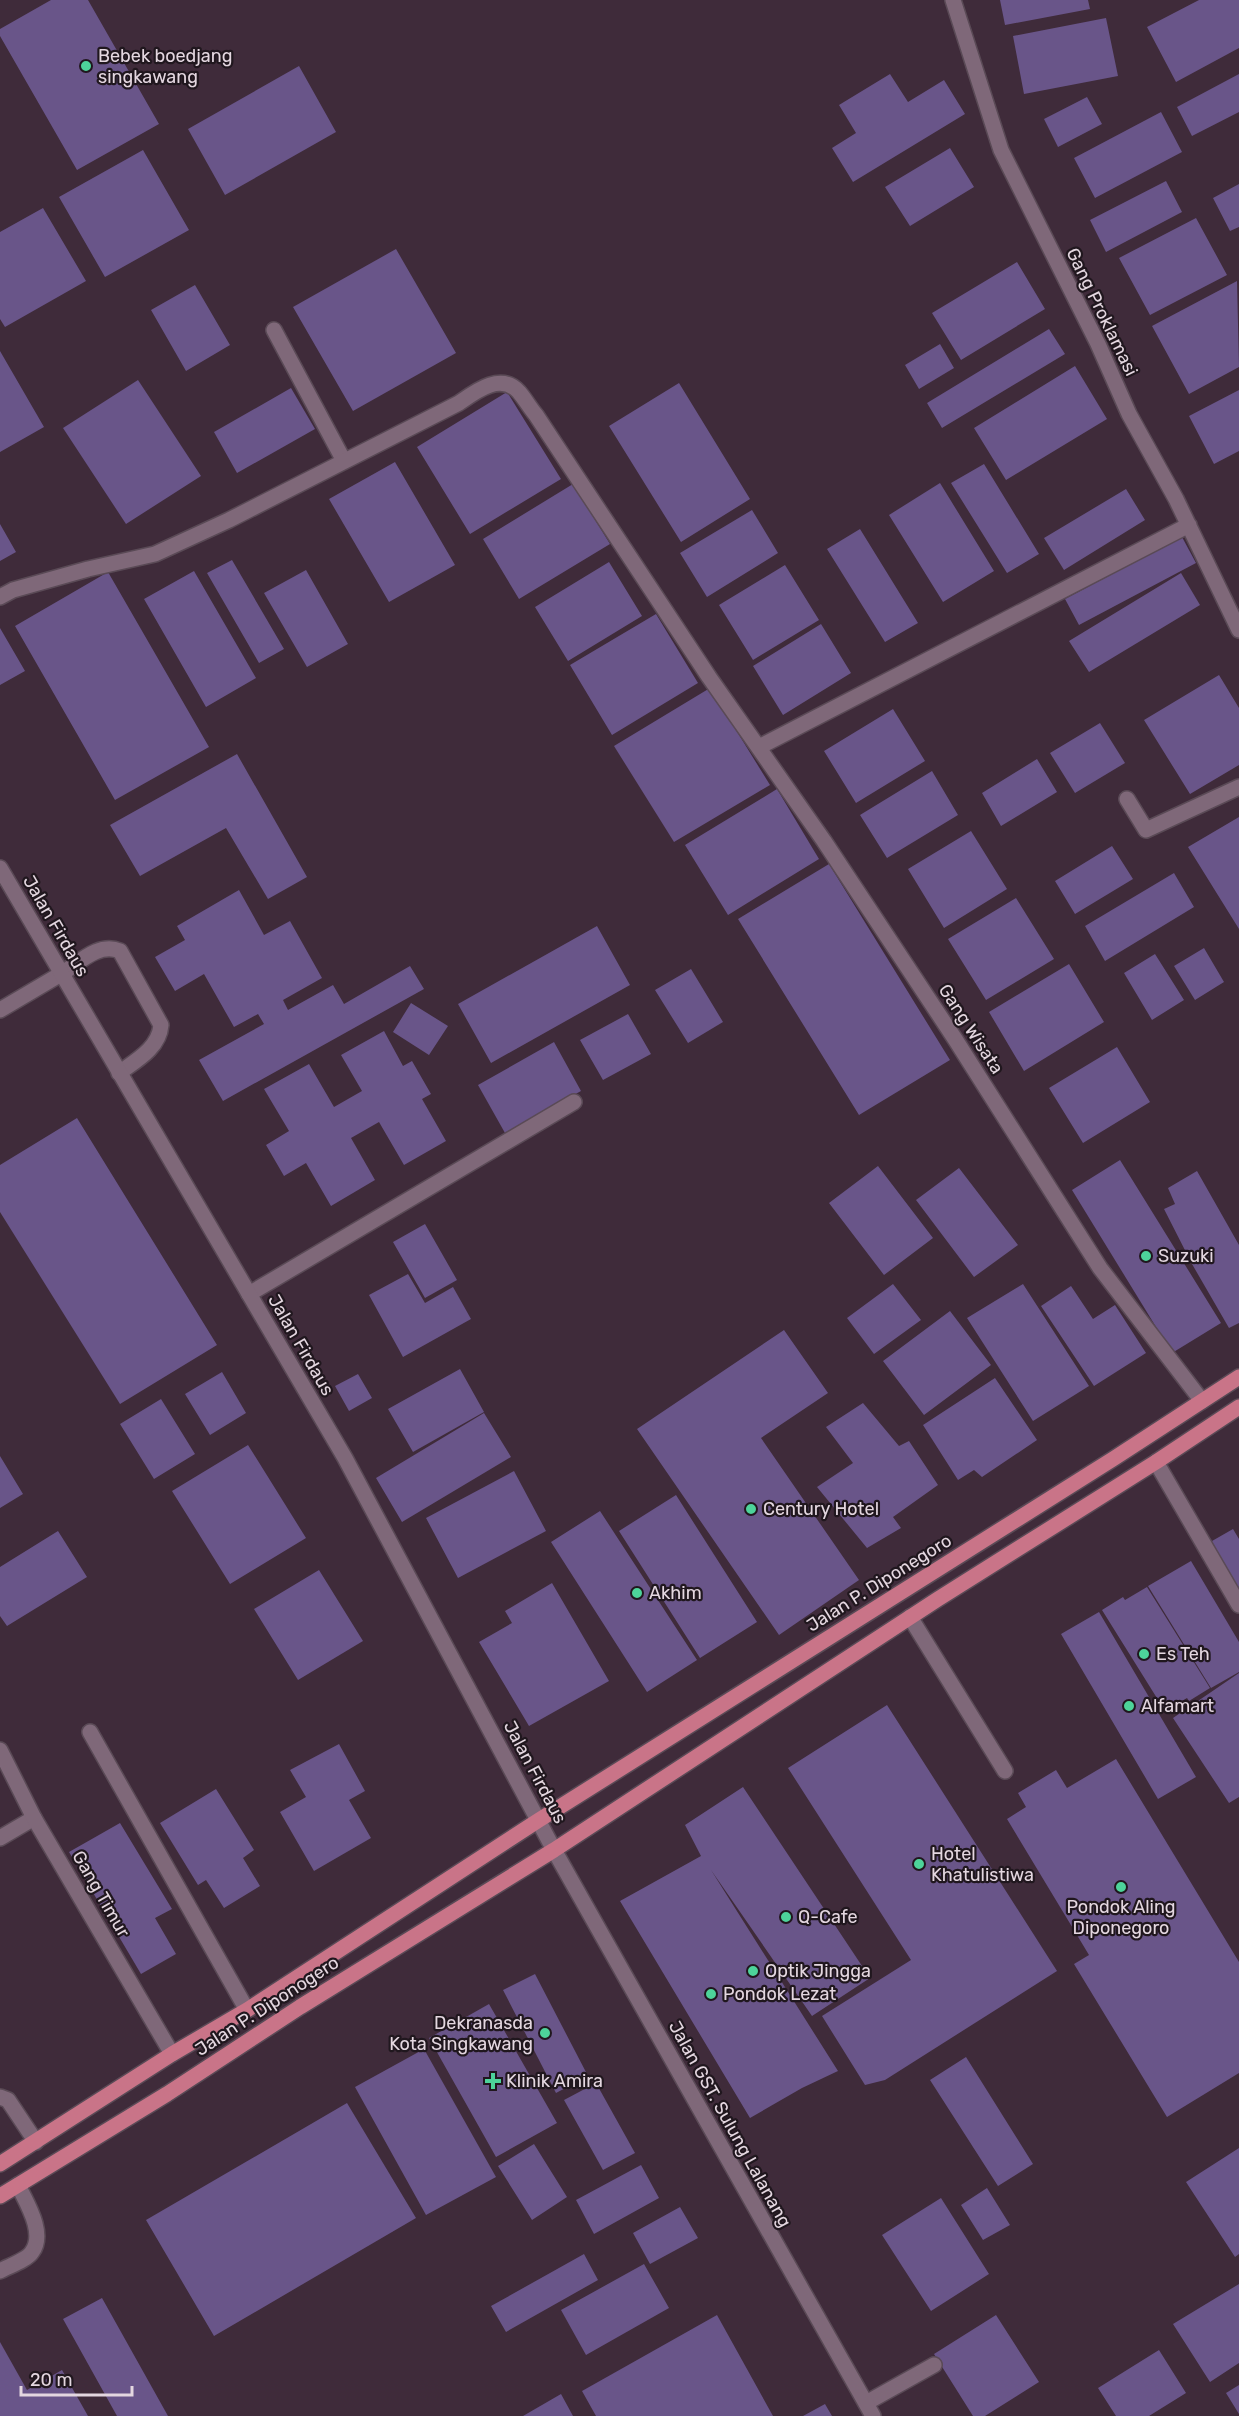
<svg xmlns="http://www.w3.org/2000/svg" width="1239" height="2416" viewBox="0 0 1239 2416" font-family="Rubik,sans-serif">
<rect width="100%" height="100%" fill="#3f2b3a"/>
<path fill="#695589" d="M51,0H88L159,124L77,170L0,36V29Z
M1000,0H1088L1090,9L1005,25Z
M1199,0H1239V48L1176,82L1147,27Z
M1106,18L1118,76L1024,94L1013,36Z
M299,66L336,132L225,195L188,129Z
M890,74L908,102L944,80L965,114L853,182L832,148L856,133L839,105Z
M1239,74V112L1192,136L1177,107Z
M1087,97L1102,124L1058,147L1044,119Z
M1161,112L1182,152L1095,198L1074,158Z
M950,148L974,187L910,226L885,187Z
M143,150L189,230L105,277L59,197Z
M1166,181L1182,212L1106,252L1090,220Z
M1239,184V227L1230,231L1213,198Z
M43,208L86,281L5,327L0,319V232Z
M1196,218L1227,275L1150,315L1119,258Z
M396,249L456,353L353,411L293,307Z
M1017,262L1045,309L961,360L932,313Z
M1237,281L1239,367L1189,394L1152,326Z
M195,285L230,345L186,371L151,310Z
M1049,329L1065,354L942,428L927,403Z
M940,344L954,368L919,389L905,365Z
M0,351L44,427L0,452Z
M1075,366L1107,419L1006,480L974,428Z
M138,380L201,476L126,524L63,428Z
M679,383L750,499L681,542L609,426Z
M291,388L315,429L237,473L214,432Z
M1239,390V451L1214,464L1189,416Z
M507,392L561,479L470,534L417,447Z
M395,462L455,565L389,602L329,499Z
M984,464L1039,554L1007,573L951,483Z
M940,483L994,571L943,602L889,515Z
M573,484L610,544L519,599L483,539Z
M1126,489L1145,520L1064,570L1044,538Z
M752,510L778,553L707,597L680,553Z
M0,524L16,552L0,561Z
M860,529L918,623L885,642L827,549Z
M1182,537L1196,563L1079,625L1065,599Z
M232,560L284,649L259,663L207,573Z
M609,562L642,616L568,661L535,607Z
M785,565L819,620L753,660L719,605Z
M306,570L348,644L307,667L264,593Z
M194,571L256,678L206,707L144,599Z
M108,572L209,747L115,800L15,626Z
M1181,573L1200,605L1089,672L1069,641Z
M656,614L698,683L612,735L570,665Z
M821,624L851,673L783,715L753,666Z
M0,628L25,671L0,685Z
M1219,675L1239,708V765L1190,794L1144,720Z
M710,688L770,785L674,842L614,746Z
M893,709L925,761L856,803L824,751Z
M1100,723L1125,763L1075,793L1050,753Z
M237,754L307,877L268,899L226,828L140,876L110,825Z
M1037,759L1057,792L1001,826L982,793Z
M932,771L958,815L887,858L860,815Z
M777,789L819,859L728,915L685,845Z
M1239,817V929L1188,847Z
M971,831L1007,889L944,928L908,869Z
M1112,846L1133,879L1075,914L1055,881Z
M829,864L950,1060L859,1115L738,919Z
M1174,873L1194,907L1105,961L1085,926Z
M239,890L264,935L290,921L322,978L283,1000L288,1010L333,985L344,1004L410,966L424,989L223,1101L199,1060L264,1024L258,1014L234,1027L204,974L175,991L155,957L185,940L177,926Z
M1016,898L1054,959L986,1000L948,939Z
M597,926L630,985L491,1063L458,1004Z
M1204,948L1224,982L1195,1000L1174,966Z
M1155,954L1184,1000L1152,1020L1124,973Z
M1069,964L1104,1022L1024,1071L989,1012Z
M691,969L723,1022L688,1043L655,990Z
M411,1003L448,1026L429,1055L393,1032Z
M628,1014L651,1054L603,1080L580,1040Z
M384,1031L403,1066L412,1061L431,1094L422,1099L446,1141L404,1165L379,1122L351,1138L375,1180L331,1206L306,1163L284,1176L266,1145L289,1131L264,1089L309,1064L334,1107L362,1091L341,1055Z
M554,1042L581,1091L505,1133L478,1085Z
M1117,1047L1150,1102L1083,1143L1049,1088Z
M77,1118L217,1345L120,1404L0,1212V1165Z
M1120,1160L1221,1323L1172,1353L1072,1190Z
M878,1166L933,1238L884,1275L829,1203Z
M959,1168L1018,1245L974,1277L916,1200Z
M1197,1171L1239,1245V1323L1229,1328L1192,1264L1164,1209L1175,1204L1168,1188Z
M425,1224L457,1280L425,1298L393,1242Z
M408,1274L425,1303L453,1287L471,1319L403,1357L369,1295Z
M893,1284L921,1320L874,1354L847,1318Z
M1023,1284L1089,1386L1033,1421L967,1318Z
M1071,1286L1093,1319L1115,1305L1146,1353L1094,1386L1041,1306Z
M950,1311L991,1365L924,1415L883,1361Z
M784,1330L828,1393L761,1438L859,1580L779,1635L637,1429Z
M460,1369L484,1412L413,1452L388,1409Z
M222,1372L246,1413L210,1435L185,1394Z
M358,1374L372,1398L349,1411L335,1386Z
M995,1378L1037,1440L982,1477L974,1470L958,1480L923,1425Z
M161,1399L195,1454L154,1479L120,1424Z
M863,1403L899,1446L909,1441L938,1485L893,1517L901,1528L867,1548L817,1487L853,1463L826,1427Z
M484,1413L511,1457L402,1522L376,1478Z
M248,1445L306,1538L230,1584L172,1491Z
M0,1456L23,1494L0,1508Z
M514,1471L546,1531L458,1578L426,1518Z
M676,1495L757,1622L700,1658L619,1531Z
M600,1511L697,1660L647,1692L551,1542Z
M1233,1529L1239,1539V1595L1213,1547L1212,1541Z
M58,1531L87,1577L7,1626L0,1616V1567Z
M1191,1561L1239,1642V1672L1211,1688L1148,1586Z
M319,1570L363,1641L298,1680L254,1609Z
M552,1583L609,1681L529,1726L479,1642L512,1623L505,1611Z
M1147,1587L1210,1688L1189,1701L1187,1698L1165,1711L1102,1610L1123,1597L1125,1600Z
M1099,1612L1196,1777L1158,1799L1061,1634Z
M1239,1673V1797L1229,1803L1173,1718Z
M887,1705L1057,1971L885,2080L865,2085L822,2016L911,1960L788,1768Z
M339,1744L365,1791L349,1800L371,1838L314,1871L280,1812L306,1797L290,1770Z
M1116,1759L1239,1962V2073L1167,2117L1074,1964L1089,1955L1007,1819L1026,1807L1018,1793L1056,1770L1067,1788Z
M743,1787L870,1978L812,2016L711,1870L838,2071L802,2088L750,2118L620,1901L701,1856L685,1825Z
M216,1789L254,1850L243,1858L260,1886L224,1908L206,1880L198,1885L160,1823Z
M120,1823L172,1909L155,1918L176,1954L141,1974L69,1852Z
M535,1974L588,2076L556,2093L503,1990Z
M489,2004L557,2123L496,2157L429,2038Z
M424,2049L496,2177L426,2215L355,2087Z
M966,2057L1033,2164L998,2186L930,2080Z
M596,2083L635,2153L603,2170L564,2100Z
M347,2103L416,2218L214,2336L146,2220Z
M534,2144L567,2197L532,2220L498,2166Z
M1239,2148V2254L1235,2257L1186,2182Z
M641,2165L659,2198L594,2234L576,2200Z
M987,2188L1010,2225L983,2240L961,2205Z
M941,2198L989,2274L931,2311L882,2235Z
M680,2207L698,2238L650,2264L633,2233Z
M584,2254L598,2280L506,2332L491,2306Z
M644,2264L669,2308L586,2355L561,2310Z
M1239,2284V2363L1210,2382L1173,2324Z
M102,2298L168,2416H117L63,2319Z
M717,2315L773,2416H596L582,2391Z
M996,2315L1039,2382L985,2416H973L934,2354Z
M0,2342L27,2390L62,2370L88,2416H0Z
M1159,2350L1186,2393L1149,2416H1116L1098,2388Z
M1239,2385V2414L1226,2393Z
M561,2394L573,2416H523Z
M825,2404L832,2416H803Z"/>
<g fill="none" stroke-linecap="round" stroke-linejoin="round">
<defs>
<path id="service" d="M274,330L344,461
M1127,799L1146,830L1239,787
M61,974C79,963 98,942 120,951L161,1025C159,1048 137,1060 119,1073
M249,1294L574,1102
M910,1617L1005,1771
M90,1732L247,2010
M0,1838L34,1818
M0,2097L8,2100L36,2142
M0,2271C9,2266 27,2260 32,2252C46,2233 26,2202 18,2185
M866,2403L934,2365"/>
<path id="minor" d="M953,0L1001,150L1098,344L1129,414L1176,499L1239,630
M0,597L13,590L88,569L155,554L229,520L459,403C476,391 501,372 519,392C525,399 530,408 536,415L709,677L824,841L955,1039L1100,1268L1202,1401
M759,747L1189,525
M0,1010L61,974
M1156,1462L1239,1605
M0,1750L34,1818L172,2054
M554,1850L873,2416"/>
<path id="tertiary" d="M0,868L345,1458L554,1850"/>
<path id="primary" d="M0,2164L172,2054L247,2010L539,1820L1113,1459L1239,1377
M0,2196L167,2094L300,2007L554,1850L938,1599L1156,1462L1239,1407"/>
</defs>
<use href="#service" stroke="#5a4a56" stroke-width="18"/>
<use href="#minor" stroke="#5a4a56" stroke-width="18"/>
<use href="#tertiary" stroke="#5a4a56" stroke-width="18"/>
<use href="#primary" stroke="#5a4a56" stroke-width="18"/>
<use href="#service" stroke="#7f6879" stroke-width="15"/>
<use href="#minor" stroke="#7f6879" stroke-width="15"/>
<use href="#tertiary" stroke="#7f6879" stroke-width="15"/>
<use href="#primary" stroke="#c97488" stroke-width="15"/>
</g>
<g fill="#4dd39a" stroke="#20171e" stroke-width="2">
<circle cx="86" cy="66" r="6"/>
<circle cx="1146" cy="1256" r="6"/>
<circle cx="751" cy="1509" r="6"/>
<circle cx="637" cy="1593" r="6"/>
<circle cx="1144" cy="1654" r="6"/>
<circle cx="1129" cy="1706" r="6"/>
<circle cx="919" cy="1864" r="6"/>
<circle cx="1121" cy="1887" r="6"/>
<circle cx="786" cy="1917" r="6"/>
<circle cx="753" cy="1971" r="6"/>
<circle cx="711" cy="1994" r="6"/>
<circle cx="545" cy="2033" r="6"/>
<path d="M490 2072h6v6h6v6h-6v6h-6v-6h-6v-6h6z"/>
</g>
<g text-anchor="middle" stroke-width="4.5" stroke-linejoin="round" paint-order="stroke">
<g font-size="18" fill="#e4d7e0" stroke="#20171e" text-anchor="start">
<text x="98" y="62">Bebek boedjang<tspan x="98" dy="21">singkawang</tspan></text>
<text x="1158" y="1262">Suzuki</text>
<text x="763" y="1515">Century Hotel</text>
<text x="649" y="1599">Akhim</text>
<text x="1156" y="1660">Es Teh</text>
<text x="1141" y="1712">Alfamart</text>
<text x="931" y="1860">Hotel<tspan x="931" dy="21">Khatulistiwa</tspan></text>
<text x="1121" y="1913" text-anchor="middle">Pondok Aling<tspan x="1121" dy="21">Diponegoro</tspan></text>
<text x="798" y="1923">Q-Cafe</text>
<text x="765" y="1977">Optik Jingga</text>
<text x="723" y="2000">Pondok Lezat</text>
<text x="533" y="2029" text-anchor="end">Dekranasda<tspan x="533" dy="21">Kota Singkawang</tspan></text>
<text x="506" y="2087">Klinik Amira</text>
</g>
<g font-size="18" fill="#e4d7e0" stroke="#20171e">
<text transform="translate(1102 312) rotate(64)" y="6">Gang Proklamasi</text>
<text transform="translate(56 926) rotate(60)" y="6">Jalan Firdaus</text>
<text transform="translate(971 1029) rotate(57)" y="6">Gang Wisata</text>
<text transform="translate(301 1345) rotate(60)" y="6">Jalan Firdaus</text>
<text transform="translate(879 1583) rotate(-32)" y="6">Jalan P. Diponegoro</text>
<text transform="translate(535 1772) rotate(62)" y="6">Jalan Firdaus</text>
<text transform="translate(101 1894) rotate(60)" y="6">Gang Timur</text>
<text transform="translate(267 2006) rotate(-33)" y="6">Jalan P. Diponogero</text>
<text transform="translate(730 2124) rotate(61)" y="6">Jalan GST. Sulung Lalanang</text>
</g>
</g>
<path d="M21 2386v9h111v-9" fill="none" stroke="#e4d7e0" stroke-width="3"/>
<text x="30" y="2386" font-size="18" fill="#e4d7e0" stroke="#20171e" stroke-width="4.5" paint-order="stroke">20 m</text>
</svg>
